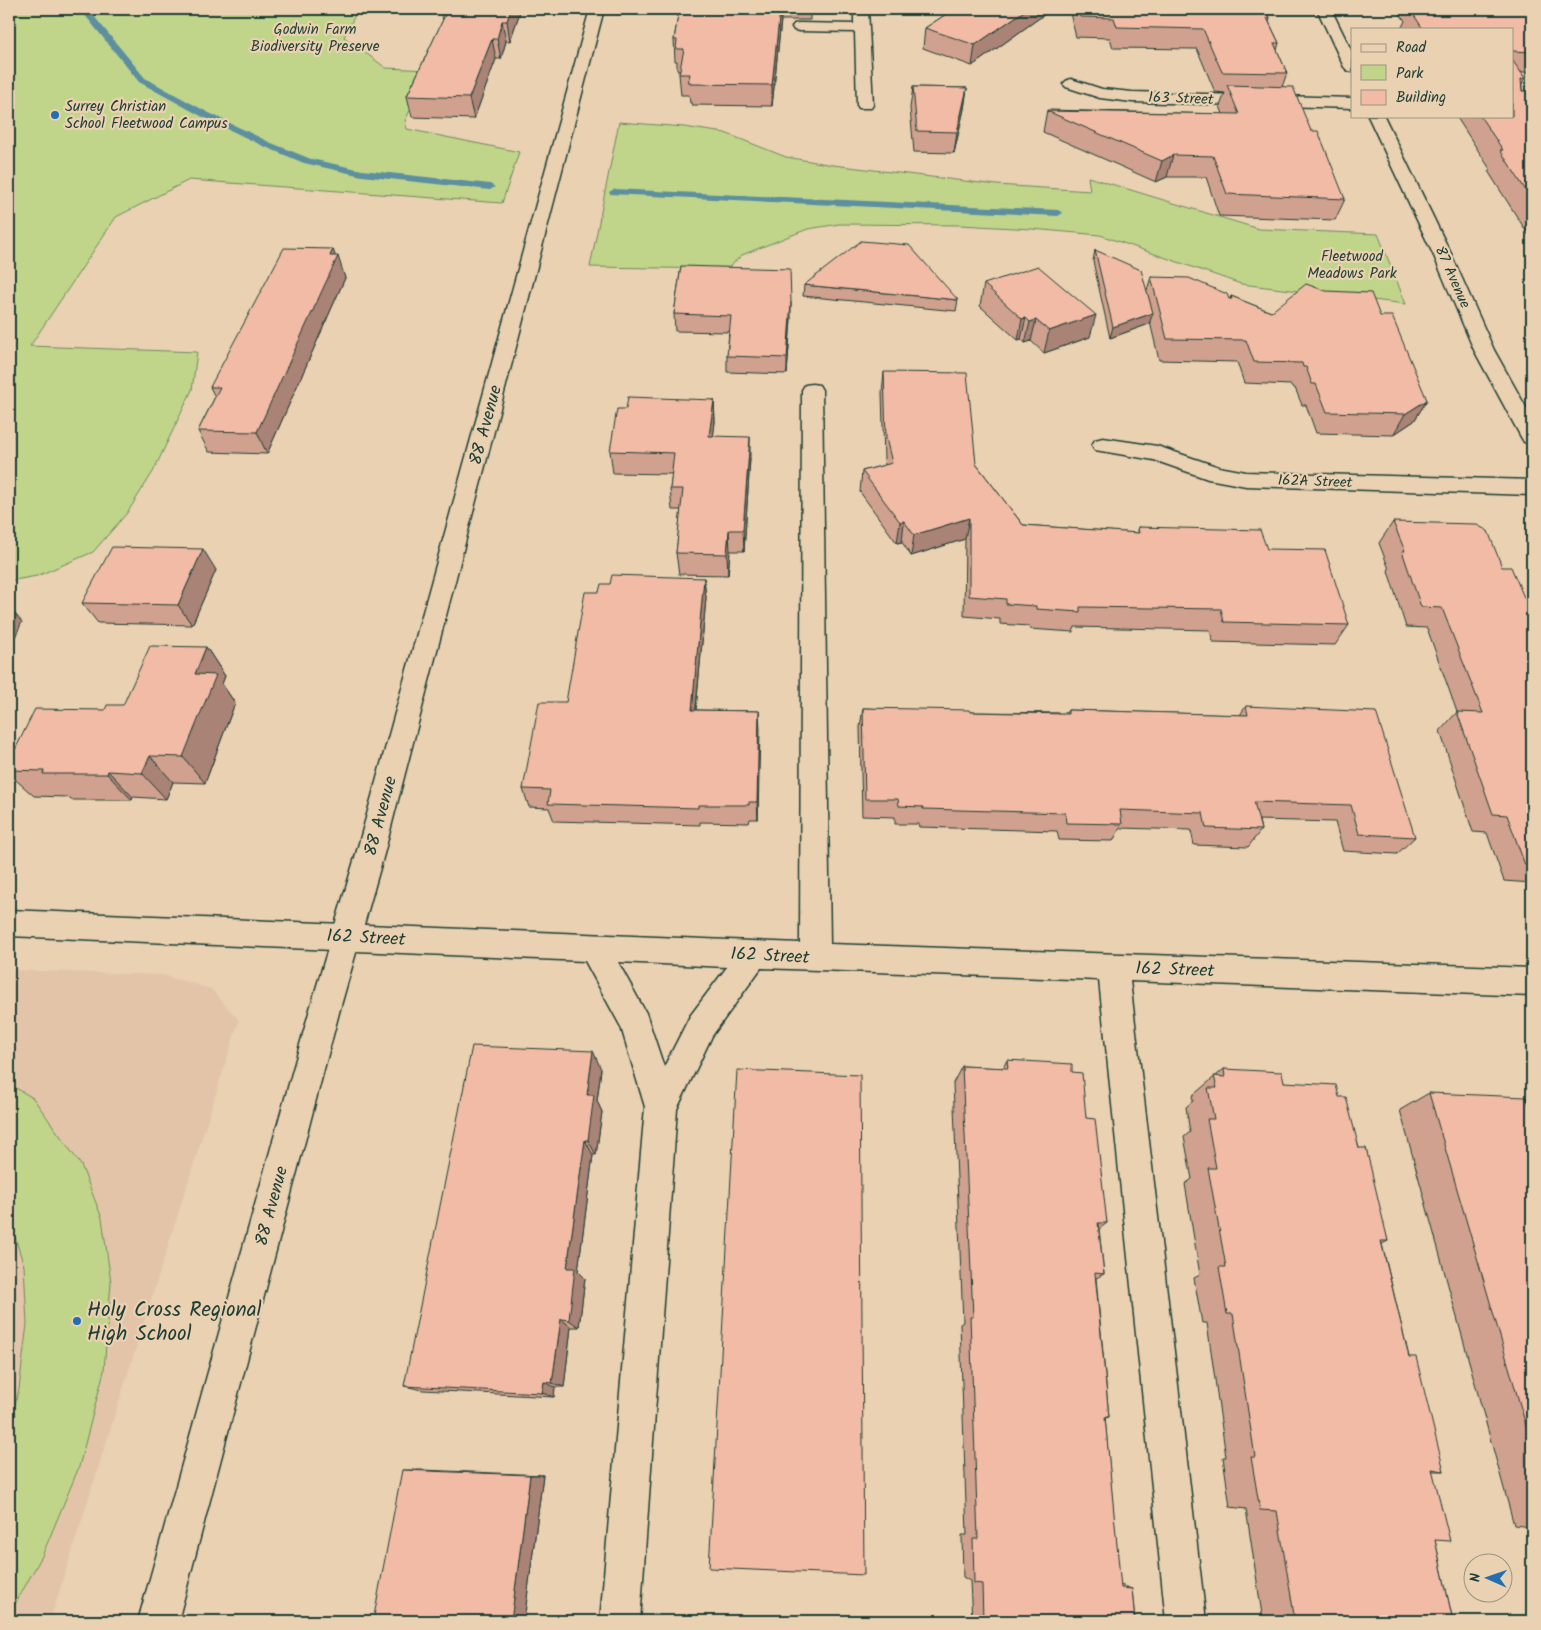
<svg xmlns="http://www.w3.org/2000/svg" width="1541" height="1630" viewBox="0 0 1541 1630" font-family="Kalam,sans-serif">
<rect width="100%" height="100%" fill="#e9d1b2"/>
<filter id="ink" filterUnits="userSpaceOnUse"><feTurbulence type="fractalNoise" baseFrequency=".02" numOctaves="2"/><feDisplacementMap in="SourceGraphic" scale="10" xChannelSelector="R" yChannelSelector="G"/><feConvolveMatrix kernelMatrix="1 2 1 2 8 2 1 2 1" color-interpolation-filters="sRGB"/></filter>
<g filter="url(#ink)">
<path fill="#e4c4a9" d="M9,970L162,975L211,989L239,1020L50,1621H9Z"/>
<path fill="#c0d48a" stroke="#70885f" d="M9,9H358L344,37L386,68L429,70L405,121L407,129L519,152L502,203L189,180L116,217L30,346L197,352L192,390L153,472L127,513L93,552L37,576L9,581Z
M619,122L684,127L725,133L786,157L833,165L997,185L1090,191L1088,177L1259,229L1378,234L1406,304L1241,284L1100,235L1032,229L960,225L839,224L808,229L787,237L742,255L727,269L590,267Z
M9,1084L33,1098L81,1165L102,1218L111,1282L104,1371L79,1467L42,1556L9,1615V1426L19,1389L27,1324L24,1266L9,1218Z"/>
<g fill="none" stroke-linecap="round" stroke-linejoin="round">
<path fill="#5c8f9f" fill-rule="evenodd" d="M80,9H88L145,78L207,112L269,142L311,159L362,170L490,184L495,187L490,190L362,176L304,163L263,146L201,116L139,82Z
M614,189L1058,210L1063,213L1058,216L610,194L609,192Z"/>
<defs>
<path id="minor" d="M854,9H868L873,105L871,108H859L857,105L855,32L799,31L794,30L792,27L794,24L799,23L854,24Z
M1317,9H1331L1352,52V72L1347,70L1344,67Z
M1071,79L1102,89L1132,92L1352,98V108L1132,102L1100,98L1066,87L1063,84L1066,81Z
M1368,116H1384L1452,256L1494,350L1532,418V444L1524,442L1521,437L1474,350L1434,256Z
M812,384L819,385L822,390L830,944L1532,968V996L1130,981L1206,1621H1166L1099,980L761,968L712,1036L677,1109L640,1621H600L645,1107L621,1027L585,961L9,936V910L800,943L802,390L805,385ZM618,962L727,967L690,1016L664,1067L646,1013Z
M1103,438L1157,446L1219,467L1246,472L1532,480V495L1246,486L1208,479L1154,460L1095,450L1092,445L1095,440Z"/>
<path id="major" d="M590,9H604L384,854L340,1009L178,1621H138L310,1009L356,854Z"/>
</defs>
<use href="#minor" stroke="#1f3d34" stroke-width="3"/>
<use href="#major" stroke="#1f3d34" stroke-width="3"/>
<use href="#minor" fill="#e9d1b2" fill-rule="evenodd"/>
<use href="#major" fill="#e9d1b2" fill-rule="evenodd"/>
</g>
<path fill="#d0a18e" stroke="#1f3d34" d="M443,9H521L510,41H506L501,59H496L474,119L412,117L407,96L443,20L441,13Z
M679,9H810V20H781L772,106L692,105V103H690L689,95H681L679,74L680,70H677V61H675L674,40Z
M954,9H1052L972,66L923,48L925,28Z
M1069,9H1266L1270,18L1269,22L1279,43L1277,50L1287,73L1282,87L1311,131L1345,199L1335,220L1219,216L1206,177H1167L1156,182L1043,132L1047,110L1223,114L1220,106L1225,93L1215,92L1197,49L1113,48L1110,38L1076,37Z
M1397,9H1532V72H1521L1525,78L1522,84V91H1532V247L1529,242L1531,239L1488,171L1490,169L1456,116H1512V29H1401L1405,21Z
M913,87L967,88L964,109L954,153L914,152L910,108Z
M1095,250L1147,290L1151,277L1229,299H1230L1231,296L1271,312L1380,316L1427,400L1414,421L1393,435L1316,433L1306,405H1302L1295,388H1293L1291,385L1244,383L1237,362L1159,360L1150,322L1149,324L1110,338L1093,261Z
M336,256L345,278L267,454L209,452L198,431L215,397L210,387Z
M681,266L791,318L787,374L727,372V356L729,332L675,331L674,314Z
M984,284L1090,337L1044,353L1031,341L1025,343L1021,339L1018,340L980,306Z
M804,285L958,300L956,311L803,296Z
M884,372L976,464L1023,525L1136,533L1138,527L1267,549L1349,625L1335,645L1213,642L1210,630L1075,627L1073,632L1030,629L1029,626L1000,624V619L964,616L965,539L911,556L902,542L897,543L860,492L862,471L885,465L884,459L882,393Z
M714,400L715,422L713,436L750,458L744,551H730L728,575L679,574L676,553L681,510H672L670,489L672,474L613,473L610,451L626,409Z
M1393,522L1502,567L1532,616V883L1504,881L1487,833L1473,832L1440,731L1457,712L1427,628L1406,627L1388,571L1389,569L1379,543Z
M216,570L192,625L98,623L82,603Z
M704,578L706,598L696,710L759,711L758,819H750L749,823L700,822V825L554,821L549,808L529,807L523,789L566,702L610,584Z
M206,647L225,676L222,684L235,703L205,783L173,782L166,799L133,797L132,800H71L68,797L34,796L9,774V762L123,705Z
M1246,706L1415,837L1397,854L1343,851L1335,822L1259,820L1261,830L1248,847L1194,845L1191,830L1120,828L1113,841L1059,840L1057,831L919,827L918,824H895V817L862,816L860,727L863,708L970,712L1066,713L1068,710L1240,715Z
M1007,1060L1072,1072L1086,1118L1107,1223L1099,1229L1104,1274L1096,1278L1109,1417L1105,1418L1120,1585L1132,1589L1135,1621H972L970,1581L963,1577L962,1535H967L960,1324L963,1322L953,1083L962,1066L1003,1068Z
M601,1069L597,1101L602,1112L596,1155H593L578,1271L585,1278L579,1327H571L564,1387H555L554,1397L423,1390L404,1386Z
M1224,1069L1284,1082L1339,1097L1359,1148L1388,1241L1382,1244L1409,1357L1444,1471H1432L1435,1540L1453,1621H1263L1246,1509L1230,1507L1223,1457H1226L1207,1323H1202L1194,1278L1200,1275L1185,1184L1192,1179L1184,1137L1190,1132L1186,1107L1193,1101L1192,1096Z
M1429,1093L1532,1112V1527L1514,1525L1400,1110Z
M402,1470H422L543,1475L524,1621Z"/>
<path fill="#a98374" stroke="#1f3d34" d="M511,9H521L510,41L507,21Z
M780,9H781V20L772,106V85Z
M1027,9H1052L972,66L975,45Z
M502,21L506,41L501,59L497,39Z
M492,39L496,59L474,119L469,98Z
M967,88L964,109L954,153L957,132Z
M1173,155L1167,177L1156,182L1162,161Z
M333,249L336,258L338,256L345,278L267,454L257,432Z
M791,302V318L787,374V358Z
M1153,313L1149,324L1110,338L1113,327Z
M1096,315L1090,337L1044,353L1049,331Z
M1026,318L1021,339L1018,340L1022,319Z
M1036,320L1031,341L1025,343L1030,322Z
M714,400L715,422L711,458L709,436Z
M1427,400L1414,421L1393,435L1405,414Z
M750,437V458L744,551L743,530Z
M969,518L965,539L911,556L914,535Z
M904,521L902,542L897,543L900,522Z
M729,530L730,551L728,575L727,554Z
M203,549L216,570L192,625L178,605Z
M704,578L706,598L694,729L692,710Z
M9,607L22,622L9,650Z
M206,647L225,676L222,684L235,703L205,783L183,757L195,674Z
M759,711L760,730L758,819L757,802Z
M150,756L173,782L166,799L142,773Z
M108,771L133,797L132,800L107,774Z
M593,1051L601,1069L597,1101L602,1112L596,1155L588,1140L587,1095Z
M585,1140L593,1155L578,1271L585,1278L579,1327L569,1320L567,1268Z
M561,1319L571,1327L564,1387L552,1383Z
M544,1382L555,1387L554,1397L542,1393Z
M530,1475H543L524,1621H511Z"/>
<path fill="#f2bba5" stroke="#1f3d34" d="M443,9H511L507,21H502L497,39H492L469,98L407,96L446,13H441Z
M679,9H780L772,85L691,84V82H688L690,74H679L684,49H676L677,40H674Z
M954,9H1027L975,45L925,28Z
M1078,9H1266L1270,18H1267L1279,43H1274L1287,73L1222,72L1203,29L1117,27L1114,18L1080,17Z
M1410,9H1532V52L1512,51V29H1423Z
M1512,60L1525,78L1521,79L1522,91H1532V200L1500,150H1503L1480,116H1512Z
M1227,85L1293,87L1311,131H1318L1345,199L1227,194L1213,156L1173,155L1162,161L1047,111L1239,114Z
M913,87L967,88L957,132L917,131Z
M861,241L909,245L958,300L804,285Z
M284,248L333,249L330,256H338L257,432L198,431L220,387H210Z
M1095,250L1141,270L1153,313L1113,327Z
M681,266L790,269L791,302L787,358L727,356L731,316L674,314Z
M1038,266L1096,315L1049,331L1036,320L1030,322L1026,318L1022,319L984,284Z
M1151,277L1189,278L1227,294L1229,299H1232L1231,296L1271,312L1306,284L1326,291L1371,293L1380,316H1392L1427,400L1405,414L1327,412L1316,384H1312L1306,367H1303L1302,363L1254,362L1246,340L1167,339Z
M884,372L967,373L976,464L1023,525L1139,533L1138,527L1260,530L1267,549L1325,550L1349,625L1224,622L1221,609L1080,607V612L1036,609V606L1006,604V599L969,596V518L914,535L904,521L900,522L862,471L892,463L886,438Z
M628,397L714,400L709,436L750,437L743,530H729L727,554L676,553L683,489H670L674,453L610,451L617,409H626Z
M1393,522L1475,524L1488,531L1502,567H1511L1532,616V865H1525L1507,815L1493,814L1457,712L1483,713L1442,608L1421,607L1402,551H1405Z
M112,547L203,549L178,605L82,603Z
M612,575L704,578L692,710L759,711L757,802H749V805H698V808L548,804L550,790L523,789L539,702H566L585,592H599L601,584H610Z
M150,646L206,647L195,674L216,675L183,757L150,756L142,773L108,771L107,774H43L44,771L9,770V762L35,709L105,710L107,705H123Z
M1246,706L1376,712L1415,837L1359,834L1351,805L1254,802L1261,830L1206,828L1203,813L1120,810L1122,824L1066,823L1065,813L923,809V807L899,806L898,799H865L863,708L969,710L970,712L1068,714V710L1248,715Z
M472,1046L593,1051L587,1095H594L588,1140H585L567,1268H575L569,1320L561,1319L552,1383L544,1382L542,1393L404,1386Z
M1007,1060L1072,1064V1072L1082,1073L1086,1118L1095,1119L1107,1223H1098L1104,1274L1095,1273L1109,1417H1105L1121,1588L1132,1589L1135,1621H983L982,1584L974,1583L973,1539H978L970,1317H973L962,1066L1008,1068Z
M1224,1069L1282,1072L1284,1082L1336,1085L1339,1097H1346L1359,1148H1366L1388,1241H1381L1409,1357H1416L1444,1471L1432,1469L1450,1541L1435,1540L1453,1621H1295L1277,1511L1260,1510L1251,1457H1255L1233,1314H1227L1219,1267H1226L1208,1168H1216L1207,1119H1214L1208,1088H1217L1214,1076L1225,1077Z
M737,1070L860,1075L864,1575L709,1568Z
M1429,1093L1526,1097L1532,1112V1446Z
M402,1470L530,1475L511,1621H373Z"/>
</g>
<g fill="#1f6fb2" stroke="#e9d1b2" stroke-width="2">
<circle cx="55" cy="115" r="5"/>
<circle cx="77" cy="1321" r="5"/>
</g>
<g text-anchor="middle" stroke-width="4.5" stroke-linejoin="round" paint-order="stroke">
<g font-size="15" fill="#274538" stroke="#e9d1b2">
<text x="315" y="34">Godwin Farm<tspan x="315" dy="17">Biodiversity Preserve</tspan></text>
<text x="1352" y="261">Fleetwood<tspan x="1352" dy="17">Meadows Park</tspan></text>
</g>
<g font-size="15" fill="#1f3d34" stroke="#e9d1b2">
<text transform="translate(1181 98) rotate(2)" y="5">163 Street</text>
<text transform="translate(1453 277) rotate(66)" y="5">87 Avenue</text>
<text transform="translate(1315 481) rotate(2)" y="5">162A Street</text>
</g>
<g font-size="15" fill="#1f3d34" stroke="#e9d1b2" text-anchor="start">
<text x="65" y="111">Surrey Christian<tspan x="65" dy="17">School Fleetwood Campus</tspan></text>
</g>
<g font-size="18" fill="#1f3d34" stroke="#e9d1b2">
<text transform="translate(485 425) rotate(-75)" y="6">88 Avenue</text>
<text transform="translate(380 816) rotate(-75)" y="6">88 Avenue</text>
<text transform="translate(366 937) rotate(3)" y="6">162 Street</text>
<text transform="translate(770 955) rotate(3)" y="6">162 Street</text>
<text transform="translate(1175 969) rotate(2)" y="6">162 Street</text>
<text transform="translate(271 1206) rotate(-75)" y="6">88 Avenue</text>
</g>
<g font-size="21" fill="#1f3d34" stroke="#e9d1b2" text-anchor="start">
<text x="87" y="1316">Holy Cross Regional<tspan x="87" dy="24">High School</tspan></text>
</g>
</g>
<rect width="1541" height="1630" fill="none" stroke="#e9d1b2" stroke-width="30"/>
<rect x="15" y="15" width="1511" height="1600" fill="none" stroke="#1f3d34" stroke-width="2" filter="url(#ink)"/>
<rect x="1351" y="28" width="162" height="90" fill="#e9d1b2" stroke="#989680"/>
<rect x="1361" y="44" width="25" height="8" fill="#e9d1b2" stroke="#989680"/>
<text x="1396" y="52" font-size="15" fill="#1f3d34">Road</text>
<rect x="1361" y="65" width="25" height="15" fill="#c0d48a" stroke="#989680"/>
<text x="1396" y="78" font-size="15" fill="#1f3d34">Park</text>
<rect x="1361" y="90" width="25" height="15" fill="#f2bba5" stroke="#989680"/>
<text x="1396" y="102" font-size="15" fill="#1f3d34">Building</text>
<g transform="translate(1488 1578) rotate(272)"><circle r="24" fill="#e9d1b2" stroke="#989680"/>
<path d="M0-4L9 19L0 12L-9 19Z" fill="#1f6fb2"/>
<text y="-8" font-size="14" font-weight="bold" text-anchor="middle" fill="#1f3d34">N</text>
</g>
</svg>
